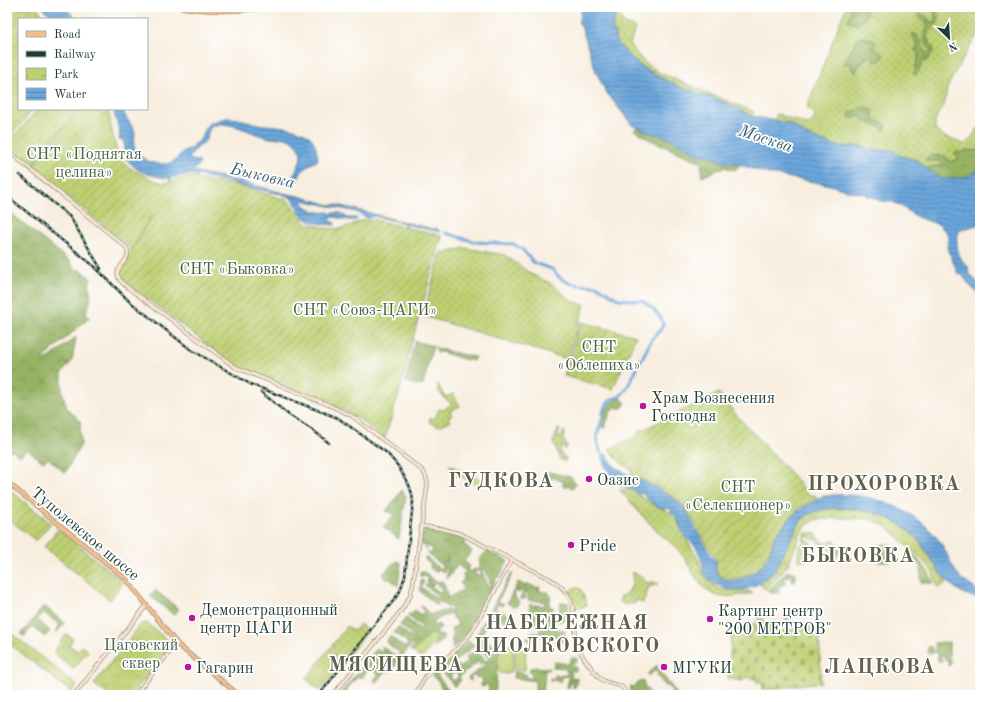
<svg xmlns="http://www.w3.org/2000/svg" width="987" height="702" viewBox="0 0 987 702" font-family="'Old Standard TT',serif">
<defs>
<pattern id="grass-dots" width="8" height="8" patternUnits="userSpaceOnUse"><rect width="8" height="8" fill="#becf72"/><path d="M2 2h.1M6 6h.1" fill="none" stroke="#9aa95e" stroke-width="1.8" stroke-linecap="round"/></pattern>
<pattern id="forest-crowns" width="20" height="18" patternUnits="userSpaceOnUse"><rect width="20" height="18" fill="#96b264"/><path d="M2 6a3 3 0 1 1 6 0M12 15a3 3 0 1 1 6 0" fill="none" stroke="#7a9253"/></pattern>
<pattern id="cemetery-stones" width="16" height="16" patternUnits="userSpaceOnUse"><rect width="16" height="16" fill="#becf72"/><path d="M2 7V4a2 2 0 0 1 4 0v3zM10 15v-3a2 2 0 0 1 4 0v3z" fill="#9aa95e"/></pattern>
<pattern id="park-crowns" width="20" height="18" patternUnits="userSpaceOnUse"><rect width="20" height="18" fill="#becf72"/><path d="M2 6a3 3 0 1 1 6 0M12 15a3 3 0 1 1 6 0" fill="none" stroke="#9aa95e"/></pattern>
<pattern id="garden-furrows" width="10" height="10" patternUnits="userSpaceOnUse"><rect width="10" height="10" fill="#becf72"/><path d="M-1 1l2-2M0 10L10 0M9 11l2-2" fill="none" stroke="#9aa95e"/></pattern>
<pattern id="water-rules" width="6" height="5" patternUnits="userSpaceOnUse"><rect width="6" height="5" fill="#6ba6dc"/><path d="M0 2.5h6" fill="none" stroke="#5788b3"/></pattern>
</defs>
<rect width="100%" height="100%" fill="#fff"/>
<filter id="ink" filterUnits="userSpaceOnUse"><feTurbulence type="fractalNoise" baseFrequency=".025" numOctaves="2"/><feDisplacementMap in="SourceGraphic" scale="8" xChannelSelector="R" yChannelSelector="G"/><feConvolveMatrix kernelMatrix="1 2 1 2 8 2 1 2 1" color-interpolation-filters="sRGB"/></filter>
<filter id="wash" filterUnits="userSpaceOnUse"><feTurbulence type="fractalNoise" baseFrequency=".012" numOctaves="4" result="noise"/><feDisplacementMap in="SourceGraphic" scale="16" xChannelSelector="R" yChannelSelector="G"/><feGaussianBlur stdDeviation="0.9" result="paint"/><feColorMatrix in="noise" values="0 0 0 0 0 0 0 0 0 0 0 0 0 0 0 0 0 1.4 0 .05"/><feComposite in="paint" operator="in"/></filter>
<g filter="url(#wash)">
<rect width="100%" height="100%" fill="#f8eedf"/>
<path fill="url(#grass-dots)" stroke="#6e8653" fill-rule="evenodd" d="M618,7H623L620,15L623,23L635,28L630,45L644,62L660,73L754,112L752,116L728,104L708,96L697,94L692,90L685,89L670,82L639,65L632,60L619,46L615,40V32L612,29L616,13L619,10Z
M846,7H853L848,19L850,23L858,24C864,19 867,15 867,7H960L980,14V30L957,69L947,88L945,103L935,121V130L943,136L964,144L969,141L978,128L980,131V151L967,150L960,153L956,152L955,155L958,156L959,159L949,162L945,156H929L926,158V161C933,164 940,156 944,165L926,168C923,165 920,162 916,160C906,155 901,159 892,150H869C860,142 853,147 843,147C839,147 837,144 833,145L806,135L790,123L774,120L777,114L809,125L816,116L807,107ZM934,12H937L939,15C939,17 939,22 937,24C933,28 924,32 928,39C930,43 932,46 934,50L928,59L922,63L918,73L915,76L914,73L919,55L916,49L918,47L913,34H916L920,40L925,53H929L931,50C926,41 923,43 925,31L928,29L926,22L923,21L918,15L922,14L928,18L930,22H935L936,19ZM860,36L873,40L876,42L873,48L880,51L884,57L881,60L875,62L873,60L874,57L871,55L869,58H865L862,64H859L857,71L854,73L851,67V63L844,64L849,54L850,50ZM863,107L873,110L872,114L874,120L885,124L886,127L885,131L879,126L872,125L867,121H864L860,116L856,115L854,118H850L849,114L851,112H854L860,108Z
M465,248L505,255L531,274L552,284L572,301L585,305L567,359L423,316L441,252L445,253Z
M438,384L445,397L453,394L460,406L450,411L452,415L448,418L450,421L439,426L429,422L430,418L435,419L439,409L443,410L452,404L444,398L438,391Z
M558,429H560L558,437L561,438L564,430L565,431L563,439L567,446L566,449H564L562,445L560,451L563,456V458L565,459V456L566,461H562L560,459L553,442Z
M451,465L452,466L481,480V482L479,486L452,472L453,468L449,466Z
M620,490H631L655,506L668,511L677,520L685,537L699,560L703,574L709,581L720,589L735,591H749L753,593C745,595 725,598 717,596C698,589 691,567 680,552C672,542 661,536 653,527C641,515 631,502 620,490Z
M806,533H815L823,543L831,542L832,540H835V542L840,549L839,553L836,556V558L835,559L834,554L824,543L823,546L821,545L816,539L814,540L807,536L805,540H803Z
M632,572L642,577L644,581L649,583L652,581L658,584L649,587L643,603L636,600L635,603L626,605L619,602L621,596L628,593L633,582Z
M575,587L581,589L587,605L576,609L569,592Z
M360,624L368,631L320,691L306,679L347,626L354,631Z
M67,634L73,639L69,645L77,651L82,646L88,651L73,669L53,652Z"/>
<path fill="url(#forest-crowns)" stroke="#5a784c" d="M853,7H867C867,15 864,19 858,24L850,23L848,19Z
M934,12H937L939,14C939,17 939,22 937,24C934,28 924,32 928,39C929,43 932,46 934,50L928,59L922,63L918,73L915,76L914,73L919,56L915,49L918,47L912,34H916L920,40L925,53H929L931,50C926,41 922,43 925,31L928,29L926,22L923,21L918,15L922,14L928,18L930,22H935L936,19Z
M860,36L873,40L876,42L874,48L880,51L884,57L881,60L875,62L872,60L874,57L872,55L869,58H865L862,64H859L857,71L854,73L851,63L844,64L845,61L849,54L850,51Z
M863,107L874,111L872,114L874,120L885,124L886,127L885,131L879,126L872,125L867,121H864L860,116L856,115L854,118H850L849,114L851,112H854L860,108Z
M639,127L655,135L657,134C672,138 686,147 700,155C709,154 715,160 723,162C729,163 734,162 739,166L735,170L724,167L702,177L701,162L650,140L634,130Z
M967,150L980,151V170L963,178L941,179L926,168L944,165C940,156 932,163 925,161C928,153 938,156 945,156L949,162L959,159L958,156L955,155L956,152L960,153Z
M7,210L68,260L75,269L83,271L91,279L89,283L91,299L86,313L89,318L43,358L48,359L76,337L72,361L62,373V391L67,408L80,421L81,445L65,473L48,458L43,462L27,449L20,456L12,450L7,453Z
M415,341L433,346L423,385L421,386L405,382Z
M435,346L438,349L475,357L473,361L467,359L466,360L441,352L437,353Z
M621,398H622V399L626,403L622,408H614L610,413L605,427L603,428L602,426C604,411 606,403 621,398Z
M549,472L571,477L576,485L572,488L568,485L564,487L562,485L564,482L552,477V479L547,480L543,486V481L546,479L544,475Z
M402,490L406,496L399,539L383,527L395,514L386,511Z
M425,529L456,535L466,540L464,544L472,551L464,561L469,565V567L464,570L458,565L446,579L448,564L447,563L448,555L444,573L439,569L436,572L430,568L431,565L425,560V557L440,569L442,566L428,554V551L431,554L433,550L428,546L425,550V547L421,545L422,534Z
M881,544H890V562H877L882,558Z
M487,551L508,561L499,577H497C486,599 472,635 452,649V648L453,646L451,639L454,637L451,629L458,625L455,618L454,619L451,613L432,622L434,626L439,624L441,629L436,631L439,636L442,635L444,638L435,647V642L437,639L429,634L414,653L410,650L414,645L412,644L392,670L384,672L376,683L374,680L378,675L374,671L376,667L372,664L362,678L358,676L346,690L349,694L348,695H344L341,693L377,648L382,652L384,649L381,647L382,646L397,657L400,653L386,642L390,636L405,648L408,643L394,632L398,627L412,638L414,636L400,625L406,618L420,629L422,627L407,615L409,614L411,615L415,610L421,615L424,611L420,607H423L431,615L434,613L449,610L453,613L450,606L448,608L439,601L437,606L420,591L421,581L422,580L424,582L421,587L436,598L438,596L425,585L427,583L441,593L442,589L435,583L432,586L427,581L428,577L420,576V572H424L438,583L441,580L444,583L448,598L462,590L463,587L460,583L464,579L463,575L467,569L471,572L474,569L477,570L474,574L482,576L478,568L481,570L489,587L492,586L484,569H482L480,567L479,560Z
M913,554L928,571L934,584L921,582V567L911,556Z
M399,561V563H401L398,586L389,578L387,580L382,575L393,563Z
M512,572L513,573L497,602L504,604L502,606L498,604L495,609L499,611L500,610L513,618L511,625L490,613L492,610L491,609Z
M786,572H795V581H791V578H793L788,574V577L784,578L786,581V584L779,586V593C775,593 771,594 768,591Z
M518,582L524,585L525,594L526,583L537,588L538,587H540L539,590L545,593L546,591C553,593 550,601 549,607H553V612H550L549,628L565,630L564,642L556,641V635L542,634L540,635V637H535L534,642L529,641L526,637H529L530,632L538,633V634H540L539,625L530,624L531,613H529L530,604L544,606L545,602L531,600L530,601L528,600V590L525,595L526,598L521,600L520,598L523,593L520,591L519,593L517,592L519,589L513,594L515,596L517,601L519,602L518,606H513L507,603Z
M155,590L179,609L174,615L150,596Z
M561,602L568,603L570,622L564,620L558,622Z
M44,606L65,623L56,633L55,631L60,625L43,612L37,620L50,631L45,637L32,627L24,637L21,634Z
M484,620L488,622L481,635L483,636L485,635L483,639L497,646L499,648L495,695L486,694L489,689L488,688L489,687L486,684L484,687L481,686V682L483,680L477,676L478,678L474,675L470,678L472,680L470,681L468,678L486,664L487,660L489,658L477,644L437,675L449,690L443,689L440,687V684L432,676L440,669L439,667L469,641L474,645L478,642L475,638Z
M943,642V643L949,642V658L951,661V664L948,666V659L945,660L944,655H941L942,661H938L937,652L928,653V647H932V651H936L934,643Z
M476,650L485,660L486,662L484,661L481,665L478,662L459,677L455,672L450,676L453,681L459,677L461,680L455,687L444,674L457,664L460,667L468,661L466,657Z
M571,658H578L576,663H572V666L577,668L576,671L570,670L572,673L571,677L577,678L576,686L573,688V684L570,683L569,688L567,687L569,677L562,676L561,681L550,680V678L554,679L555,675H566L569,673L566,672V668L553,667L554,662L569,664Z
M657,665L658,669L678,695L671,694L674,690L672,691L667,685L665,687L657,674L658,673L656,670L648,676V673Z
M535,667L549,668L548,670H545L543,695H535V681L513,678L514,671L526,674L527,678H532V674L529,671L530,668H534Z
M641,681L644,682V685L650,693L647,695H629L631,686L633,687Z"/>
<path fill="url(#cemetery-stones)" stroke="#6e8653" d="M759,615L763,616L764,624L785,625L786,617H789L792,624L819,628L821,682L762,690V680H759V684L755,679L747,677L743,681L728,679L732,628L757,623Z"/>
<path fill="url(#park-crowns)" stroke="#6e8653" d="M845,508L874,513L892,520L902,526L917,538L933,563L936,564L940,572L948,581L942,586L937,587L935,579L931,569L892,531L884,525L869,519L837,518L816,520L807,525L802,531L788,565L766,590L759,583C778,573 777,564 786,547C788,542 792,538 794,534C797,527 799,521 806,516C816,509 832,508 845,508Z
M147,623L171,643L172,645L132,695H108L94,684L141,624Z
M7,630L77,685L71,692L7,642Z"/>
<path fill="url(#garden-furrows)" stroke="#6e8653" d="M7,7H37L45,19H19V109H34L7,140Z
M38,109H79L30,166L7,147V145Z
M81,109H96L101,113H109C111,126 115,155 124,163C130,169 138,172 146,176C153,180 161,184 169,182C178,180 187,177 196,176L197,179L236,185L283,199H287L306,223L325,228L340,229L363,220H376L442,236L413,338L402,383L385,438L384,439L359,419L345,411L235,366L120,278L119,271L152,215L132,249L31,167Z
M581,322L636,336L613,389L564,376Z
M719,393L738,417L797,480L807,494L816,496V500L800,507L774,536L769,553L761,565L754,572L740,578L728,579L718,574L716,569L717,560C704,544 697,523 684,507C673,494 648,481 632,476V471L617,459L609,449L639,435L638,432Z
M7,488L51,523L36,541L7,518Z
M58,529L124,582L110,600L44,547Z"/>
<path fill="#becf72" stroke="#6e8653" d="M807,540L811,542L812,545L806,560L800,561L798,559C797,553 801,542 807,540Z
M429,634H432L437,639L423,657H418L414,651Z
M503,645H510L514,651L512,670L507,674L500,673C495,667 498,650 503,645Z
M516,647L526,648L525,670L514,669Z"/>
<path fill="url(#water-rules)" stroke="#457288" d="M44,7H64L77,19H55L51,17L50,13L46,12Z
M581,7H618L619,10L616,13L612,29L615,32V40L626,53L639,65L655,75L685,89L692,90L697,94L708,96L728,104L752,116L790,124L806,135L833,145C837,144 839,147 843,147C853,147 860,142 869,150H892C900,157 907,157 916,160L941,179L963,178L980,170V224L960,230C954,241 957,258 968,266L969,273L980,285V295L971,287L962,275L958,274C954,262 945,249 948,235L945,230L941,228L940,225L917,217L901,206L893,202L880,201L873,197L866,196L863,193L848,191L830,185L769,174L734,163L723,162L705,154L700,155C686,147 672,139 657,134L656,135L632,125L606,92L596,72L581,26L578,22L580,17Z
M114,109H123C124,119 135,126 135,134C135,138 133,141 134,146C138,160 159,168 172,162C178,159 181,152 186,150C188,149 190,149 192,148V146L200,140L208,124C214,122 220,119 226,118C239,117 253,124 265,125C277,126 299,127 309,136C316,141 316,150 318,158L317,161C306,166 299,172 296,184L292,183L291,181C294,171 305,160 299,149C297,144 293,141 288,139C281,136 276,139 270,138C252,135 227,117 210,128C206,138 207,142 197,148C192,151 198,151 192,151L193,154L189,156L190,158L192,160L199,161L200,163L193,171L239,181L283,193L299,196L331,205H338L425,227L432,229L437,228L440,231L438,232L435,231L405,224L404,226V223L374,216L367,218L356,212L302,200C304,209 320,214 328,212L331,214L332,213H340L348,218H357L356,220C347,222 340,217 331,217H330V220L335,223V225C325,225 308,223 302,215C297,210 296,203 292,197L291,199V196L288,197L287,195L286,196L282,194L249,188L233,183L192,174L171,178L170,181L169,178C162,178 143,174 137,169C133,166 129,162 125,158L128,157L127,154H125L123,151L125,147L123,140L119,139C122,130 114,120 114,109Z
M605,453L616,468L656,488L673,498L684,507L710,554L716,561C715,567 714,573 721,577C737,588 762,570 769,555C775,543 771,538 782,527C788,521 794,513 802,508C809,504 815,503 820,497C860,488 913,506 938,539C947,550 950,565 959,576C965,583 974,587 980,593V600C975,597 970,596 965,594C956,590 936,574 936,564L933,563C932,560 931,558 929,555C925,549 922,543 917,538C896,515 859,505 830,509C822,510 814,511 807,516C798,521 798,528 793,535C779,560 780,574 752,587C746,589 737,592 731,590C721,587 710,583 704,573C703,570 703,565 702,561C701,557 698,551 696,547C692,542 686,539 682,532C679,524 678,515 670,512L672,510L668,508C658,510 648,500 642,493L639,494C634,490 631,489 625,487C616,485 604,467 602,458Z"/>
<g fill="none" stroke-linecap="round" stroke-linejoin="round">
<path stroke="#6ba6dc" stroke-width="3" d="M446,233L476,242L513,244L522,249L534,263L552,269L559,277L569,283L579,285L598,286L618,299L643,301L653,309L661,318L663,324L661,329L652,339L626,390L619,397L612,399L605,406L603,412L602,420L597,435L598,445L604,459"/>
</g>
</g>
<g filter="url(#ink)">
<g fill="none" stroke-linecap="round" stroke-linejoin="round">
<defs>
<path id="secondary" d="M7,150L127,248C133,265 103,268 127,287L235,367L329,405L352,416L423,471C427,477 428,481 427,488L413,584L410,596L401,611L333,695
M421,526L443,529L461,534L550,579C559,584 567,591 571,601C579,627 569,641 589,665C594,671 598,678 604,681C612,686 625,682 625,695
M74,695L147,605
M135,695L177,643
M415,695L426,676L459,647L471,633L512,560"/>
<path id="primary" d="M180,7C210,12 240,12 270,7
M213,7H238
M7,482L126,579L178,645L239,695"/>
</defs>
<use href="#secondary" stroke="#8c968a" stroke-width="4.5"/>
<use href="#primary" stroke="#8c968a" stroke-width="5"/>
<use href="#secondary" stroke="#fce5d0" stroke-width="3"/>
<use href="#primary" stroke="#f8bd89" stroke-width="3.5"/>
<defs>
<path id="rail" d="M20,175L70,217L101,269
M7,196L94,266L129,301L190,349L250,384L338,418L387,453L398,466L409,485L412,494L413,502L405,576L400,591L394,600L319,695
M261,392L289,415L314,431L329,443"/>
</defs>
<use href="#rail" stroke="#1f3d34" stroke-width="2.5"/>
<use href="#rail" stroke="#fff" stroke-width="1" stroke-dasharray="3" stroke-linecap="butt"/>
</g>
</g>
<g fill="#b5179e" stroke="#fff" stroke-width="1.5">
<circle cx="643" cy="406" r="4"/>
<circle cx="589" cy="479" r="4"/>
<circle cx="571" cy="545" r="4"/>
<circle cx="192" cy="618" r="4"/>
<circle cx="710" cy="619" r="4"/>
<circle cx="188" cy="667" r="4"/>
<circle cx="664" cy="667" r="4"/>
</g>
<g text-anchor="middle" stroke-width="3.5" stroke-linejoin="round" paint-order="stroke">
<g font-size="16" fill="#476244" stroke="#fff">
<text x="84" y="159">СНТ «Поднятая<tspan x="84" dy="18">целина»</tspan></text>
<text x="237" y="274">СНТ «Быковка»</text>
<text x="365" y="315">СНТ «Союз-ЦАГИ»</text>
<text x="599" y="352">СНТ<tspan x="599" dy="18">«Облепиха»</tspan></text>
<text x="738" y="492">СНТ<tspan x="738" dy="18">«Селекционер»</tspan></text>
<text x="141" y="650">Цаговский<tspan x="141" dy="18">сквер</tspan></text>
</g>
<g font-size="16" fill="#1f3d34" stroke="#fff" text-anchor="start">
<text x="651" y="403">Храм Вознесения<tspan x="651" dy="18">Господня</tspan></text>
<text x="597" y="485">Оазис</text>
<text x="579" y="551">Pride</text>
<text x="200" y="615">Демонстрационный<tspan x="200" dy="18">центр ЦАГИ</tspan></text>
<text x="718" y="616">Картинг центр<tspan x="718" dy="18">"200 МЕТРОВ"</tspan></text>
<text x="196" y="673">Гагарин</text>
<text x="672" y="673">МГУКИ</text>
</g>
<g font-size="16" fill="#1f3d34" stroke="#fff">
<text transform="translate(86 533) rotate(40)" y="6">Туполевское шоссе</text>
</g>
<g font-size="17" font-style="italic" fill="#3a626f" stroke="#fff">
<text transform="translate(766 138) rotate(18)" y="6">Москва</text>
<text transform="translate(263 175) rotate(13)" y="6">Быковка</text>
</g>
<g font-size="20" font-weight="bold" letter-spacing="1" fill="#60614e" stroke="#fff">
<text x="501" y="487">ГУДКОВА</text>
<text x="884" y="490">ПРОХОРОВКА</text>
<text x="858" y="562">БЫКОВКА</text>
<text x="567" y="629">НАБЕРЕЖНАЯ<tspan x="567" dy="23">ЦИОЛКОВСКОГО</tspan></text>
<text x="396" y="671">МЯСИЩЕВА</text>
<text x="880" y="673">ЛАЦКОВА</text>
</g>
</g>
<rect width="987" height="702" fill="none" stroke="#fff" stroke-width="24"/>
<rect x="18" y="18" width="130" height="92" fill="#ffffff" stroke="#a5b1ae"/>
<rect x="26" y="31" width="20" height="6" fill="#f8bd89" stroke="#a5b1ae"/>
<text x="54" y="38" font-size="12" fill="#1f3d34">Road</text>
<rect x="26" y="51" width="20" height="6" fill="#1f3d34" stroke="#a5b1ae"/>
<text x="54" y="58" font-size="12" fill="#1f3d34">Railway</text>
<rect x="26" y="68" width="20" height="12" fill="url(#park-crowns)" stroke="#a5b1ae"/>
<text x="54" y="78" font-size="12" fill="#1f3d34">Park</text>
<rect x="26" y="88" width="20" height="12" fill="url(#water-rules)" stroke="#a5b1ae"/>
<text x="54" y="98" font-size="12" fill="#1f3d34">Water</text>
<g transform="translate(949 38) rotate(155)" stroke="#ffffff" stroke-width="3" paint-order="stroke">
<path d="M0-3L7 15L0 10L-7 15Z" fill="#1f3d34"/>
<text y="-6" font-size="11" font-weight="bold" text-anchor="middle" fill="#1f3d34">N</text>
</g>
</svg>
